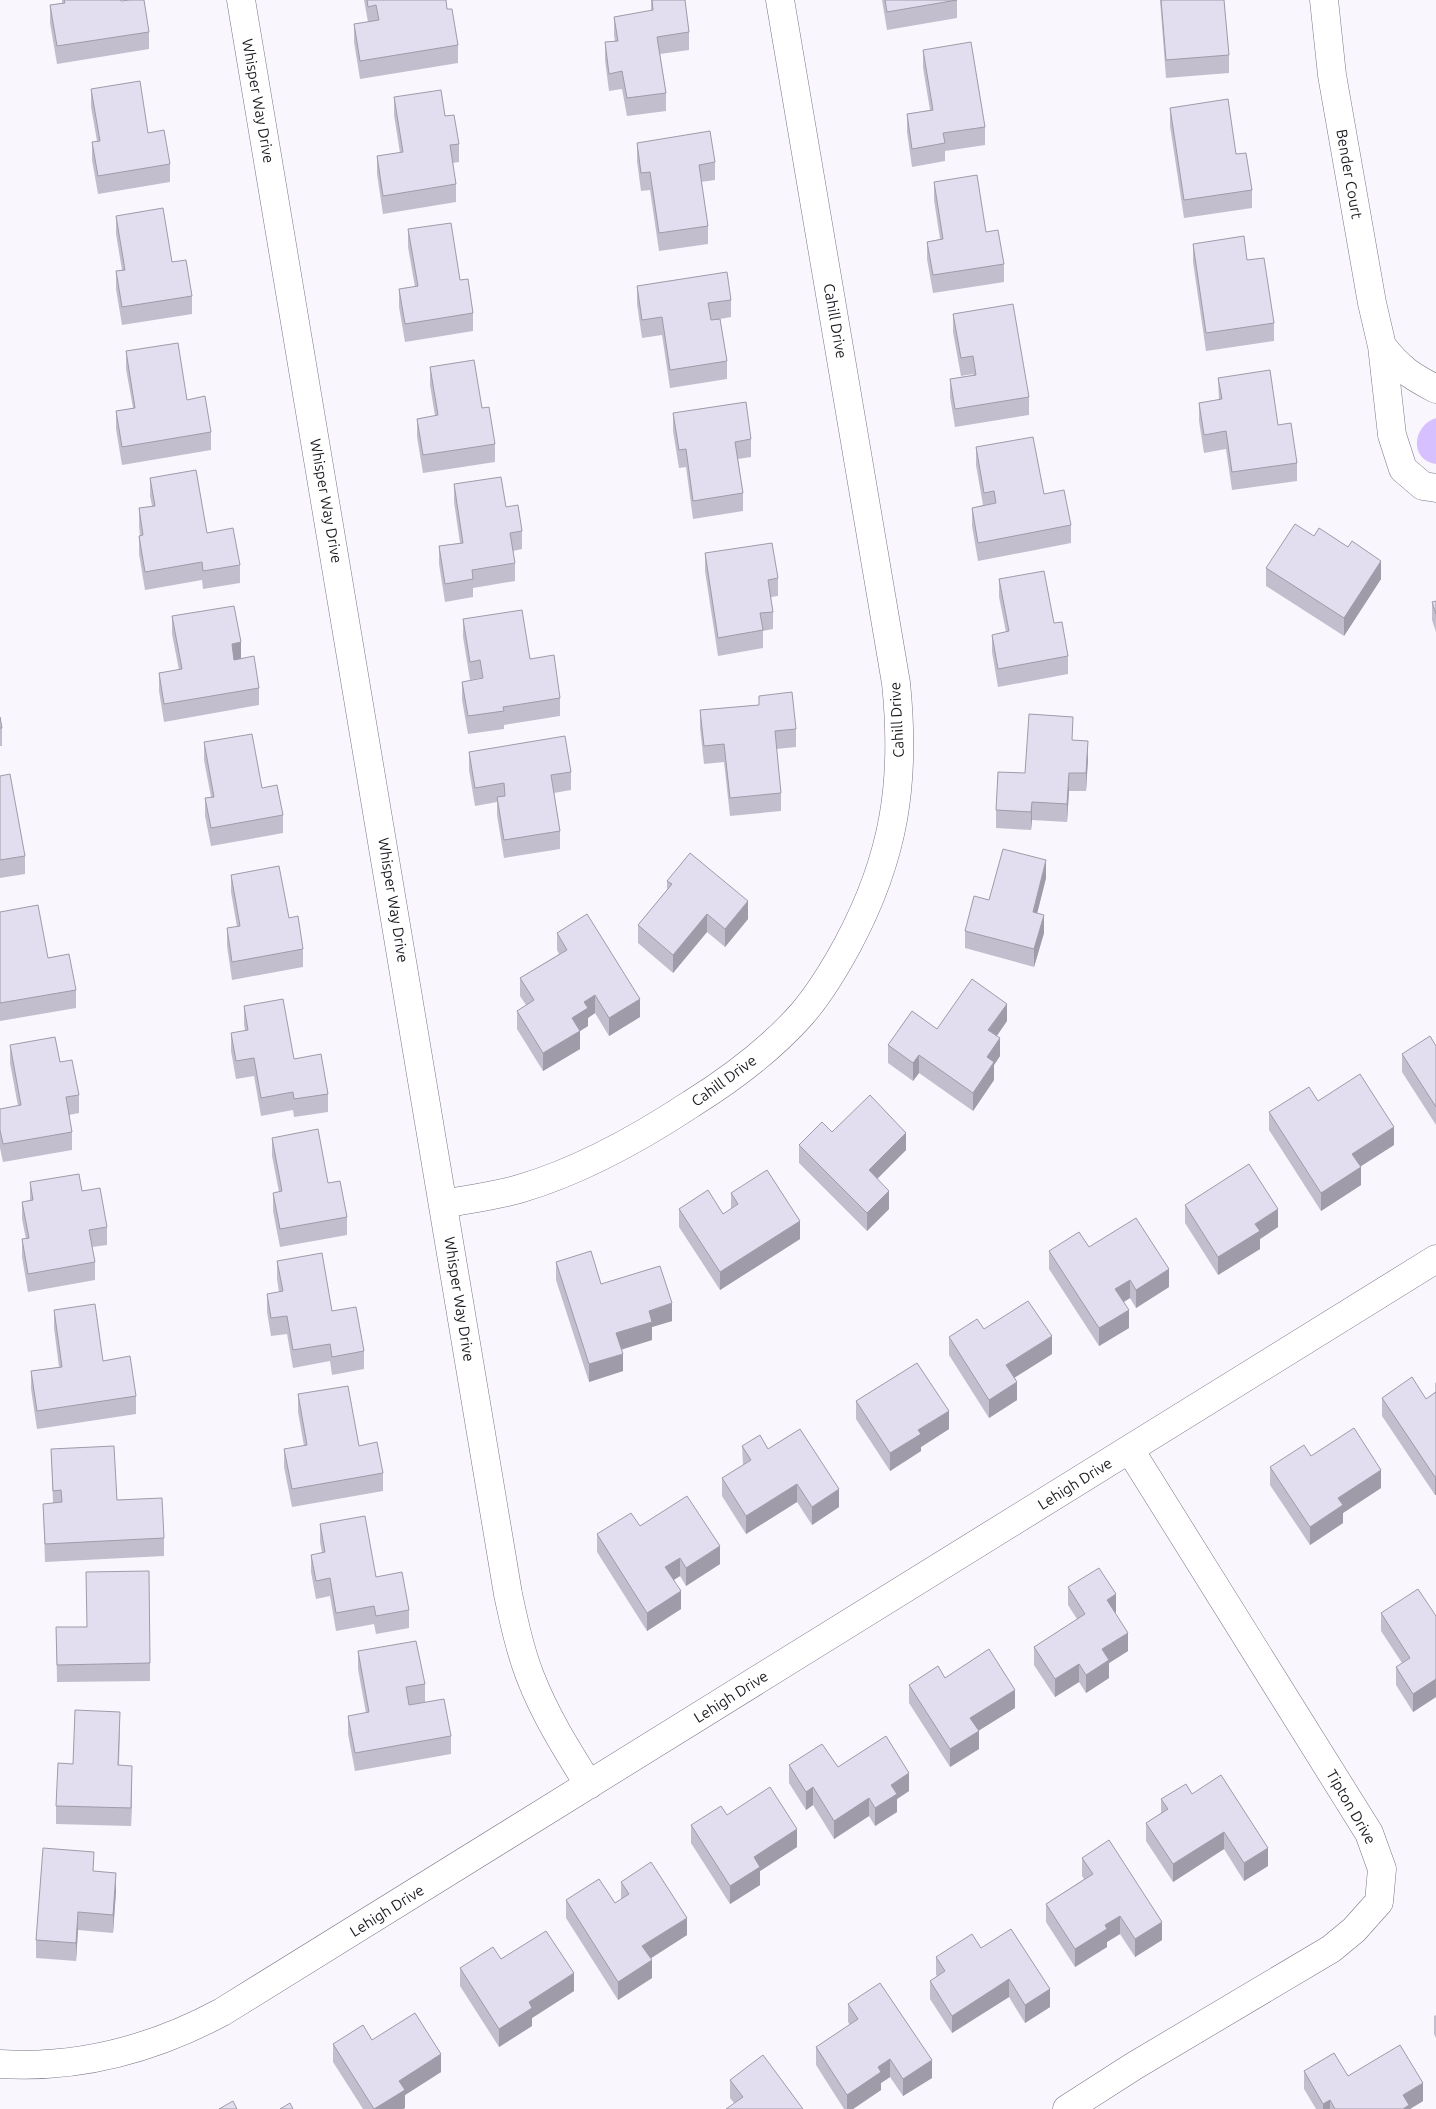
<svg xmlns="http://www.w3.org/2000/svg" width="1436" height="2109" viewBox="0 0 1436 2109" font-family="Ubuntu,sans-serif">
<rect width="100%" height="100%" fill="#f9f6fe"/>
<path fill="#d7c0ff" d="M1436,418V464C1409,460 1412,426 1436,418Z"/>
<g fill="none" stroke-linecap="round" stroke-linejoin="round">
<defs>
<path id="minor" d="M241,0L508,1594C514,1622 520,1650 530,1676C545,1715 567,1750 589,1785
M1324,0L1332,75L1372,303L1382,346L1392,435L1403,469L1423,486L1436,488
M1382,346C1400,369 1411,376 1436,389
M443,1204C469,1199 494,1196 519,1189C581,1171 638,1139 691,1104C731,1079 770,1050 802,1014C820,993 835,968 848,944C895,856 906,781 896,683L780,0
M0,2064C80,2069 153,2049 222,2012L1436,1259
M1067,2109L1134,2066L1331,1949L1354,1930L1379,1902L1382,1869L1369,1833L1130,1450"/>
</defs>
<use href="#minor" stroke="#7b7586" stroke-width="29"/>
<use href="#minor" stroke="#fff" stroke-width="28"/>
</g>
<path fill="#c3bece" d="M62,0H121V1L149,32V49L57,64L50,23V5L62,3Z
M364,0H446L447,9L458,45V63L360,79L354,42V24L368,22Z
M651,0H685L689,32V50L660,54L666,93V111L627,116L622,89L609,91L605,60V42L615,41L614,35V17L651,11Z
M882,0H957V18L887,30Z
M1160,0H1224L1229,55V73L1166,78Z
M923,50L985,127V145L945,151V161L912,167L907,132V114L930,110L923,68Z
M91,89L148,133L170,164V182L98,194L92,160V142L97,141L91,107Z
M394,97L445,116L459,144V162L452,163L456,184V202L383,214L377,174V156L400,153L394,115Z
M1170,108L1236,154L1252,190V208L1184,218L1170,126Z
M637,143L715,162V180L701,182L708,226V244L659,251L650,190L641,191L637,161Z
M934,182L986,232L1004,264V282L933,293L927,259V242L940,239L934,200Z
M116,216L192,296V314L122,325L116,289V271L122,270L116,234Z
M408,229L460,280L473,313V331L405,342L399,307V289L415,287L408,247Z
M1193,244L1247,260L1274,323V341L1206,351L1193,262Z
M637,286L731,300V317L720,319L727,361V379L670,388L662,335L642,338L637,304Z
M953,314L1029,397V415L955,427L950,397V379L973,375V374L961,376L953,332Z
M126,351L187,400L211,432V450L122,465L116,429V411L133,408L126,369Z
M430,367L482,408L495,444V462L423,473L417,437V419L435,416L430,385Z
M1218,378L1278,425L1297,463V481L1232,490L1226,449L1204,453L1199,421V403L1219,400Z
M673,413L751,439V457L738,459L743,493V511L693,519L686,467L679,468L673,431Z
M976,447L1044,494L1071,525V543L978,561L972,526V508L983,505L976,465Z
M150,478L240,565V583L203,589L202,580L145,590L139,554V536H140L139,526V508L152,506L150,496Z
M454,484L506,507L522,531V549L513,551L515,563V581L473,588V597L445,602L439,564V546L460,543L454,502Z
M1314,536L1381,579L1344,636L1266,586V568Z
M705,553L778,578V596L771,597L773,612V629L763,631V648L718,656L705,571Z
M999,579L1054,623L1068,656V674L998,687L992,652V635L1006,632L999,597Z
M1436,601V632L1432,620V602Z
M172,616L241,659L259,688V705L164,722L159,691V673L179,670L172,634Z
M463,619L530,659L560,698V716L504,725V729L468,734L462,700V682L480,679V678L470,680L463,637Z
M759,696L796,729V747L776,749L781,793V811L730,816L724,762L704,764L700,728V710L759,705Z
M0,717L2,728V746H0Z
M1072,740L1088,759L1086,791H1069L1067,822L1032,820L1031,830L996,828V810L1025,773Z
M204,742L262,788L283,815V833L211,846L205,816V798L211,797L204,760Z
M469,752L571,772V790L554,793L560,831V849L504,858L497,815V802L475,806L469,770Z
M0,776L25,856V874L0,878Z
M231,875L303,949V967L232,980L227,946V928L237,927L231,892Z
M1046,878L1037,913L1044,933L1034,967L965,948V931L989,900Z
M667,881L748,919L725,947L707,932L673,973L638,943V925L667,890Z
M0,912L48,958L76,990V1008L0,1021Z
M557,933L640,1017L609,1036L595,1013L588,1018V1026L580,1031V1049L543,1071L517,1029V1011L526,1005L520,996V978L559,954L557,950Z
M244,1006L294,1059L328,1094V1112L294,1117L293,1110L261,1116L254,1076L236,1079L231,1051V1033L245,1031L244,1024Z
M1007,1021L997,1036L1000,1056L994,1065V1080L973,1111L919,1073L913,1081L888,1063V1045L937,1029Z
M10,1045L60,1062L79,1095V1113L69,1115L72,1132V1150L3,1162L0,1148V1109L18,1106L10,1063Z
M1436,1046V1125L1402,1072V1054Z
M1318,1101L1394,1145L1360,1166L1361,1185L1321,1211L1269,1130V1112Z
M832,1132L906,1150L877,1179L889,1209L867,1231L799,1163V1145Z
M272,1138L328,1183L347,1217V1235L280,1247L273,1211V1193L279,1192L272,1156Z
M30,1182L82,1191L107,1227V1245L92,1247L95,1262V1280L28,1292L22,1257V1239H26L22,1219V1202L30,1200Z
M731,1193L800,1239L720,1290L679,1227V1209L723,1214L731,1209Z
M1185,1205L1278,1227L1260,1239V1249L1218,1275L1185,1223Z
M1089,1247L1169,1287L1136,1308L1130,1298L1124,1302L1129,1328L1099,1346L1049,1269V1251Z
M277,1261L332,1311L364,1351V1369L332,1375L330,1361L293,1368L287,1334L271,1336L267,1312V1294L279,1292L277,1279Z
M556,1262L601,1284L672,1321L652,1327V1340L621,1350L623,1371L589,1382L556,1280Z
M54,1310L136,1396V1414L37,1429L31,1389V1371L59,1367L54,1328Z
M984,1329L1052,1354L1015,1377L1017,1400L989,1418L949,1355V1337Z
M1436,1382V1495H1435L1382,1416V1398L1426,1399L1435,1392V1383Z
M298,1394L359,1446L383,1473V1491L292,1507L284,1467V1449L304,1446L298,1412Z
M856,1401L949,1429L921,1447V1451L890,1471L856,1419Z
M742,1446L768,1449L839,1507L812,1525L797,1502L746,1534L722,1496V1478L743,1465Z
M51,1449L117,1500L164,1538V1556L45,1562L43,1504L53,1503Z
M1311,1456L1381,1488L1343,1513V1523L1310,1545L1270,1485V1467Z
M320,1524L376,1577L409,1610V1628L376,1634L374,1624L336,1631L330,1596L316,1599L311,1572V1555L322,1553L320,1542Z
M640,1526L720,1564L686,1586L680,1576L674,1580L681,1609L647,1631L597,1552V1534Z
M1068,1587L1116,1612L1115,1613L1128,1651L1109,1663V1678L1086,1693L1079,1682L1055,1697L1034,1665V1647L1077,1619L1068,1605Z
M1381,1613L1436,1616V1697L1413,1712L1396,1685V1667L1402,1663L1381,1631Z
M56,1627L150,1663V1681L57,1682Z
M358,1651L425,1684V1702L409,1705L451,1736V1754L355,1771L348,1734V1716L366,1713L358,1669Z
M945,1678L1015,1708L978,1731L979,1749L950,1767L909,1703V1685Z
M120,1730L119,1765L132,1784L131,1826L56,1824V1806L73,1764Z
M789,1765L838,1767L909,1791L897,1799V1812L875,1826L869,1816L834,1839L813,1805L806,1810L789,1783Z
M1192,1794L1268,1866L1244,1881L1224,1849L1173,1882L1146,1841V1823L1161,1813V1799Z
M727,1815L797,1847L760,1871V1885L730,1904L691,1843V1825Z
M1082,1858L1162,1940L1135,1957L1120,1934L1107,1942V1947L1075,1967L1046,1922V1904L1084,1879L1082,1876Z
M94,1871L116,1891L113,1933L78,1930L76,1961L36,1958V1940Z
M621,1882L687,1935L651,1958L652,1978L618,2000L566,1918V1900L615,1903L621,1899Z
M981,1948L1050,2007L1025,2023L1009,1997L952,2033L930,1999V1981L937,1976L936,1975V1957Z
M501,1959L574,1991L532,2018V2026L499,2047L460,1986V1968Z
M848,2004L932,2078L903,2096L890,2077L881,2083V2090L853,2109H844L816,2065V2047L850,2025L848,2022Z
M1436,2015V2038L1434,2034V2016Z
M372,2040L441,2072L405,2095V2108L403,2109H363L333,2062V2044Z
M1304,2071L1348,2076L1423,2101L1410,2109H1316L1304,2089Z
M730,2080L803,2109L734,2103L730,2098Z"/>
<path fill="#9f9ba8" d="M1381,561V579L1344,636V618Z
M241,642V660L232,662V644Z
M1088,741V759L1086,791V773Z
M1069,773V791L1067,822V804Z
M1032,802V820L1031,830V812Z
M1046,860V878L1033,930V912Z
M748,901V919L725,947V929Z
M707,914V932L673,973V955Z
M1044,915V933L1034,967V949Z
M595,995V1013L588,1018V1026L572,1036V1018L584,1002Z
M640,999V1017L609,1036V1018Z
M1007,1004V1021L988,1048V1030Z
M580,1031V1049L543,1071V1053Z
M1000,1038V1056L994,1065V1080L973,1111V1093L987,1057Z
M919,1055V1073L913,1081V1063Z
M1394,1127V1145L1352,1172V1154Z
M906,1133V1150L869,1187V1170Z
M1361,1167V1185L1321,1211V1193Z
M889,1191V1209L867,1231V1213Z
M1278,1209V1227L1260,1239V1249L1218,1275V1257L1255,1224Z
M800,1221V1239L720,1290V1272Z
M1169,1269V1287L1136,1308V1290Z
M1130,1280V1298L1115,1307V1289Z
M672,1303V1321L652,1327V1340L616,1351V1333L649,1311Z
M1129,1310V1328L1099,1346V1328Z
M1052,1336V1354L1006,1383V1365Z
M623,1354V1371L589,1382V1364Z
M1017,1382V1400L989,1418V1400Z
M949,1411V1429L921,1447V1451L890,1471V1453L918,1430Z
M1381,1470V1488L1343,1513V1523L1310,1545V1527L1338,1498Z
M1435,1477H1436V1495H1435Z
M797,1484V1502L746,1534V1516Z
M839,1489V1507L812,1525V1507Z
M720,1546V1564L686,1586V1568Z
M680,1558V1576L665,1585V1567Z
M681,1591V1609L647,1631V1613Z
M1116,1594V1612L1107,1618V1600Z
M1128,1633V1651L1109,1663V1678L1086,1693V1675L1102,1649Z
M1079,1664V1682L1055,1697V1679Z
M1436,1679V1697L1413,1712V1694Z
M1015,1690V1708L970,1736V1718Z
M979,1731V1749L950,1767V1749Z
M132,1766V1784L131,1826V1808Z
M909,1773V1791L897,1799V1812L875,1826V1808L891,1785Z
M813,1787V1805L806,1810V1792Z
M869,1798V1816L834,1839V1821Z
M797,1829V1847L760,1871V1885L730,1904V1886L754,1857Z
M1224,1832V1849L1173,1882V1864Z
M1268,1848V1866L1244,1881V1863Z
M116,1873V1891L113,1933V1915Z
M78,1912V1930L76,1961V1943Z
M1120,1916V1934L1107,1942V1947L1075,1967V1949L1105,1925Z
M687,1918V1935L642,1964V1946Z
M1162,1922V1940L1135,1957V1939Z
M652,1960V1978L618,2000V1982Z
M574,1973V1991L532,2018V2026L499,2047V2029L529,2002Z
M1009,1979V1997L952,2033V2016Z
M1050,1989V2007L1025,2023V2005Z
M441,2054V2072L405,2095V2108L403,2109H374L399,2081Z
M890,2059V2077L881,2083V2090L853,2109H847V2095L878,2067Z
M932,2060V2078L903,2096V2079Z
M1423,2083V2101L1410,2109H1403V2095Z
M1330,2100V2109H1323V2104Z"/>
<path fill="#e3ddf0" stroke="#9f9ba8" d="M64,0H121V1L130,0H144L149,32L57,46L50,5L65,3Z
M367,0H446L447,9H452L458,45L360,61L354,24L379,20L376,5L368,7Z
M652,0H685L689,32L657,37L666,93L627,98L622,71L609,74L605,42L618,41L614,17L653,10Z
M885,0H957L887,12Z
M1161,0H1224L1229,55L1166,60Z
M971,42L985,127L943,133L945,143L912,149L907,114L933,110L923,50Z
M140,81L148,133L164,130L170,164L98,176L92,142L100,141L91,89Z
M441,90L445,116L454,115L459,144L450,145L456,184L383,196L377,156L403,152L394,97Z
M1228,99L1236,154L1246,153L1252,190L1184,200L1170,108Z
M710,131L715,162L699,165L708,226L659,233L650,172L641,173L637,143Z
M977,175L986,232L998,230L1004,264L933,275L927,242L943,239L934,182Z
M163,208L172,262L186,260L192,296L122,307L116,271L125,270L116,216Z
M451,223L460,280L468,279L473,313L405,324L399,289L418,286L408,229Z
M1244,236L1247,260L1264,258L1274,323L1206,333L1193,244Z
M727,272L731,300L708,303L711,320L720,319L727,361L670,370L662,317L642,320L637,286Z
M1013,304L1029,397L955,409L950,379L976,375L973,356L961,358L953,314Z
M178,343L187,400L205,396L211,432L122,447L116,411L135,408L126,351Z
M474,360L482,408L489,407L495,444L423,455L417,419L438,415L430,367Z
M1270,370L1278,425L1291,423L1297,463L1232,472L1226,431L1204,435L1199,403L1222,399L1218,378Z
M746,402L751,439L735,442L743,493L693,501L686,449L679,450L673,413Z
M1033,437L1044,494L1064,490L1071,525L978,543L972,508L996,503L994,491L984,493L976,447Z
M196,470L207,533L233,528L240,565L203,571L202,562L145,572L139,536L143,535L139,508L155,506L150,478Z
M501,477L506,507L518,505L522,531L510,533L515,563L472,570L473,579L445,584L439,546L463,543L454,484Z
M1295,524L1314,536L1319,528L1348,547L1352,541L1381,561L1344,618L1266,568Z
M772,543L778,578L768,580L773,612L760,613L763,630L718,638L705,553Z
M1044,571L1054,623L1062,622L1068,656L998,669L992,635L1009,631L999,579Z
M1436,601V614L1432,602Z
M234,606L241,642L232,644L234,660L254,656L259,688L164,704L159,673L182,669L172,616Z
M522,610L530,659L554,655L560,698L503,707L504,711L468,716L462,682L483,678L480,660L470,662L463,619Z
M792,692L796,729L775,731L781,793L730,798L724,744L704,746L700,710L759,705V696Z
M1029,714L1073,717L1072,740L1088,741L1086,773H1069L1067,804L1032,802L1031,812L996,810L998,772L1025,773Z
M0,717L2,728H0Z
M252,734L262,788L277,785L283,815L211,828L205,798L214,797L204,742Z
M565,736L571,772L551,775L560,831L504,840L497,797L505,796L504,783L475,788L469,752Z
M10,774L25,856L0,860V776Z
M1003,849L1046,860L1033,912L1044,915L1034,949L965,931L974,896L989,900Z
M690,853L748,901L725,929L707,914L673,955L638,925L672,884L667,881Z
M279,866L289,918L298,916L303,949L232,962L227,928L240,926L231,875Z
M38,905L48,958L69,954L76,990L0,1003V912Z
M587,914L640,999L609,1018L595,995L584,1002L588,1008L572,1018L580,1031L543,1053L517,1011L534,1000L520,978L567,950L557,933Z
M972,979L1007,1004L988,1030L1000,1038L987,1057L994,1062L973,1093L919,1055L913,1063L888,1045L912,1011L937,1029Z
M283,999L294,1059L321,1054L328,1094L294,1099L293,1092L261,1098L254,1058L236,1061L231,1033L248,1030L244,1006Z
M1430,1036L1436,1046V1107L1402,1054Z
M55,1037L60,1062L72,1060L79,1095L66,1097L72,1132L3,1144L0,1130V1109L21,1105L10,1045Z
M1360,1074L1394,1127L1352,1154L1361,1167L1321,1193L1269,1112L1309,1087L1318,1101Z
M870,1095L906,1133L869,1170L889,1191L867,1213L799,1145L822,1122L832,1132Z
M318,1129L328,1183L340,1181L347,1217L280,1229L273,1193L282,1191L272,1138Z
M1249,1164L1278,1209L1255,1224L1260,1231L1218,1257L1185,1205Z
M767,1170L800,1221L720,1272L679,1209L708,1190L723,1214L738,1204L731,1193Z
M79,1174L82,1191L100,1188L107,1227L89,1230L95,1262L28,1274L22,1239L29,1238L22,1202L33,1200L30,1182Z
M1136,1218L1169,1269L1136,1290L1130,1280L1115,1289L1129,1310L1099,1328L1049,1251L1079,1232L1089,1247Z
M591,1251L601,1284L660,1266L672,1303L649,1311L652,1322L616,1333L623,1354L589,1364L556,1262Z
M322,1253L332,1311L356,1307L364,1351L332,1357L330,1344L293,1350L287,1316L271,1318L267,1294L283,1291L277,1261Z
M1028,1301L1052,1336L1006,1365L1017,1382L989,1400L949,1337L977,1319L984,1329Z
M95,1304L103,1361L130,1356L136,1396L37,1411L31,1371L62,1367L54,1310Z
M917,1363L949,1411L918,1430L921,1434L890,1453L856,1401Z
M1412,1377L1426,1399L1436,1392V1477H1435L1382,1398Z
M348,1386L359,1446L377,1442L383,1473L292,1489L284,1449L307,1445L298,1394Z
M1354,1428L1381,1470L1338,1498L1343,1505L1310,1527L1270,1467L1304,1445L1311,1456Z
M800,1429L839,1489L812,1507L797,1484L746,1516L722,1478L751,1460L742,1446L760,1435L768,1449Z
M114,1446L117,1500L162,1498L164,1538L45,1544L43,1504L62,1502L61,1490L53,1491L51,1449Z
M687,1496L720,1546L686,1568L680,1558L665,1567L681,1591L647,1613L597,1534L631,1513L640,1526Z
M365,1516L376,1577L402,1572L409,1610L376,1616L374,1606L336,1613L330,1578L316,1581L311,1555L325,1552L320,1524Z
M1099,1568L1116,1594L1107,1600L1128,1633L1102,1649L1109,1660L1086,1675L1079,1664L1055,1679L1034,1647L1085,1614L1068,1587Z
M149,1571L150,1663L57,1665L56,1627H87L86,1572Z
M1418,1589L1436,1616V1679L1413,1694L1396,1667L1410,1658L1381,1613Z
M416,1641L425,1684L406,1687L409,1705L444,1699L451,1736L355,1753L348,1716L369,1712L358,1651Z
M989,1649L1015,1690L970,1718L979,1731L950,1749L909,1685L938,1666L945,1678Z
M75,1710L120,1712L118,1765L132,1766L131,1808L56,1806L58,1763L73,1764Z
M886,1736L909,1773L891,1785L897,1794L875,1808L869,1798L834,1821L813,1787L806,1792L789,1765L822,1744L838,1767Z
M1221,1775L1268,1848L1244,1863L1224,1832L1173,1864L1146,1823L1168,1809L1161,1799L1186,1784L1192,1794Z
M770,1787L797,1829L754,1857L760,1867L730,1886L691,1825L721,1806L727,1815Z
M1109,1840L1162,1922L1135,1939L1120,1916L1105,1925L1107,1929L1075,1949L1046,1904L1093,1874L1082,1858Z
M43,1848L94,1852L93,1871L116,1873L113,1915L78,1912L76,1943L36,1940Z
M651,1862L687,1918L642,1946L652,1960L618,1982L566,1900L599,1879L615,1903L629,1894L621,1882Z
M1011,1929L1050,1989L1025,2005L1009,1979L952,2016L930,1981L945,1971L936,1957L972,1934L981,1948Z
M546,1931L574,1973L529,2002L532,2008L499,2029L460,1968L493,1947L501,1959Z
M880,1983L932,2060L903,2079L890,2059L878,2067L881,2072L847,2095L816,2047L858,2019L848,2004Z
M415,2013L441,2054L399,2081L405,2090L374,2109L333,2044L363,2025L372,2040Z
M1400,2045L1423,2083L1403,2095L1409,2105L1403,2109H1335L1330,2100L1323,2104L1304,2071L1334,2053L1348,2076Z
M763,2055L803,2109H726L743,2097L730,2080Z
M233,2101L237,2109H219Z
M290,2103L293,2109H280Z"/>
<g text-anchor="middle" stroke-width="4" stroke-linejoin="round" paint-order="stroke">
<g font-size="15" fill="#1b191f" stroke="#fff">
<text transform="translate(258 101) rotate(80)" y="5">Whisper Way Drive</text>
<text transform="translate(1349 174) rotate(80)" y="5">Bender Court</text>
<text transform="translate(835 321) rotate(80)" y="5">Cahill Drive</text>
<text transform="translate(326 501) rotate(80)" y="5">Whisper Way Drive</text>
<text transform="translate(897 720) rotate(-93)" y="5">Cahill Drive</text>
<text transform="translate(393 900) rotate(81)" y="5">Whisper Way Drive</text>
<text transform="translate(724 1081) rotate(-36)" y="5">Cahill Drive</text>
<text transform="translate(459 1299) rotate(81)" y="5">Whisper Way Drive</text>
<text transform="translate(1075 1484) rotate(-32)" y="5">Lehigh Drive</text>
<text transform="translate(731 1697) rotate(-32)" y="5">Lehigh Drive</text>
<text transform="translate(1351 1807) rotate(60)" y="5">Tipton Drive</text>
<text transform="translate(387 1911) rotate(-32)" y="5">Lehigh Drive</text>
</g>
</g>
</svg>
